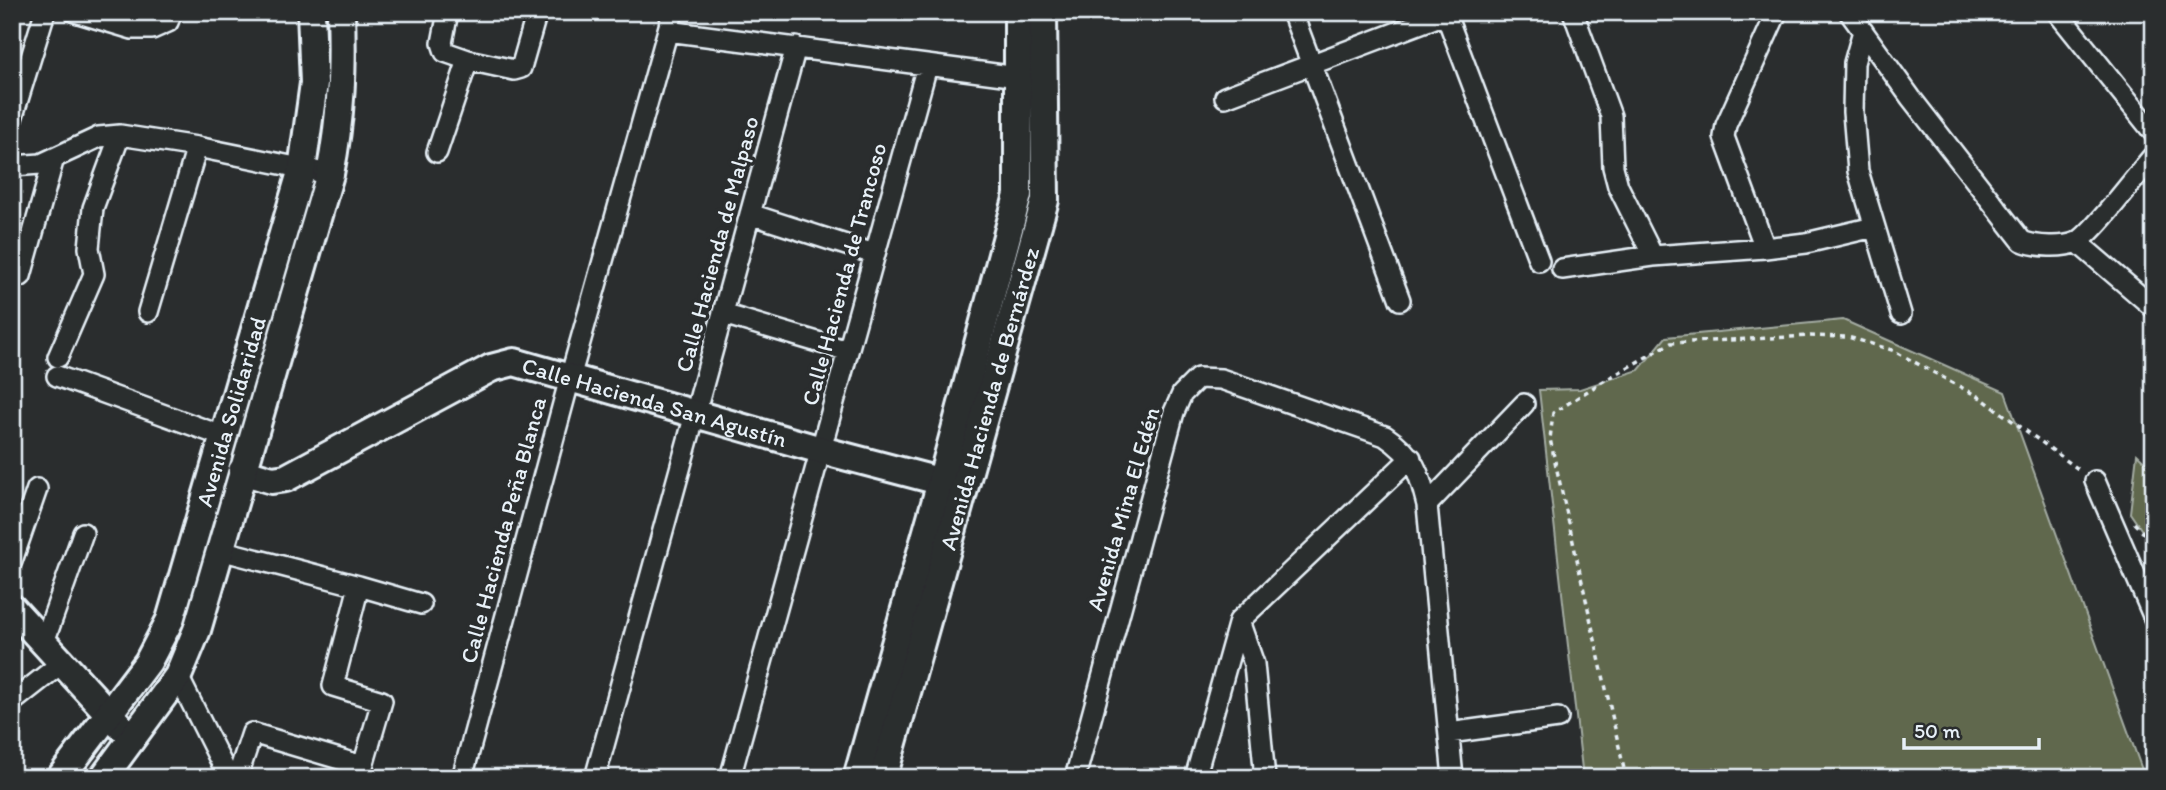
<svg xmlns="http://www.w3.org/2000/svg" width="2166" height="790" viewBox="0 0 2166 790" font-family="Itim,sans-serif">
<rect width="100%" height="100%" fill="#2a2d2e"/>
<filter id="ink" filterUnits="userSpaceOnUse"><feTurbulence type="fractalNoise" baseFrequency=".0143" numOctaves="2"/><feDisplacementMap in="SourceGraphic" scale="14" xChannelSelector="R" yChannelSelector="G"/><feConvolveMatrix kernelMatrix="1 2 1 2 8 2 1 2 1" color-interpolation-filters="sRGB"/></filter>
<g filter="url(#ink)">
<path fill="#60684e" stroke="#a4aca3" stroke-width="2" d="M1843,320L2005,392L2145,778H1583L1539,390L1580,389L1639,370L1666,337Z
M2137,454L2154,470V548L2130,513Z"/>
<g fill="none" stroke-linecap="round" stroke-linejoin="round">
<defs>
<path id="street" d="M75,12L132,29H152L168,22L172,12
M448,12L442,43L445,52L468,60L514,70L521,68L537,12
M1292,12L1400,300
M1445,12L1539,261
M1573,12L1611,116L1613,167L1618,186L1653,256
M1849,12L1911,98L2022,241C2036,247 2063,248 2077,242C2093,234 2139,172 2154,155
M2057,12L2154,133
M668,31L1018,77
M1863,31L1854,63L1853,112L1858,171L1901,314
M1225,97L1445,14
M12,119L45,12
M437,152L468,60
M12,166L41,164L99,137L120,135L197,147L330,174
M750,214L874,254
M2077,242L2154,308
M1765,248L1724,137L1726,125L1777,12
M1562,269L1653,256L1765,248L1806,243L1874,227
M21,276L54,158
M148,312L197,147
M723,314L848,351
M58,357L94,274L89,248L93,208L120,135
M57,376L225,437
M2095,481L2154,618
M1427,505L1524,404
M220,550L359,586L421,604
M12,561L37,489
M1239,621L1254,664L1265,778
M44,642L83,533
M178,676L229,778
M12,702L63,662
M1449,733L1558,718
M237,778L252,733L363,766L382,701L333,686L359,586
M462,778L570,378L673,12
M595,778L796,47
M730,778L927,66
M1075,778L1174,412L1182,394L1198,378L1221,379L1385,436C1415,456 1419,472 1427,505L1453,778
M1195,778L1239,621L1411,458"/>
<g id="secondary">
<path id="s1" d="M242,471L272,480L286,478L491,368L514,362L821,450L958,486"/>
<path d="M12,608L120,726"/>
<path id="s2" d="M60,778L148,662L170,620L302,169L314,83L311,12"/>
<path d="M103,778L178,676L197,630L330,174C341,119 343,69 341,12"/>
<path d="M857,778L941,482L1018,195V12"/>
<path id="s3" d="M883,778L1045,200L1043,12"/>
</g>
</defs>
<use href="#street" stroke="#e8f1f8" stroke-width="24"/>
<use href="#secondary" stroke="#e8f1f8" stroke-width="32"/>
<path stroke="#e8f1f8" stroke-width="3.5" stroke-dasharray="5 5" stroke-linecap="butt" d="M2134,523L2154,544
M1626,778L1550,439L1553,413L1602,382L1671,343L1810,336L1848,337L1892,350L1981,398L2081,471"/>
<use href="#street" stroke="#2a2d2e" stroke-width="19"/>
<use href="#secondary" stroke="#2a2d2e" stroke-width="26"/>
</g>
</g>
<g text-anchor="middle" stroke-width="7" stroke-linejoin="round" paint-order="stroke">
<g font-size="23" fill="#e8f1f8" stroke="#2a2d2e">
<text transform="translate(717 244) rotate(-75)" y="8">Calle Hacienda de Malpaso</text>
<text transform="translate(844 274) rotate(-75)" y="8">Calle Hacienda de Trancoso</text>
<text dy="8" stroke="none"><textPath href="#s3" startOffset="394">Avenida Hacienda de Bernárdez</textPath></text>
<text dy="8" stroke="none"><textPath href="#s1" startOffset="448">Calle Hacienda San Agustín</textPath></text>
<text dy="8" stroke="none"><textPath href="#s2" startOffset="410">Avenida Solidaridad</textPath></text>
<text transform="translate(1123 509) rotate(-74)" y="8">Avenida Mina El Edén</text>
<text transform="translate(503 530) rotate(-75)" y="8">Calle Hacienda Peña Blanca</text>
</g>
</g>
<rect width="2166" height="790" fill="none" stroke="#2a2d2e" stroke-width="42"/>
<rect x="21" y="21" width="2124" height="748" fill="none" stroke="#e8f1f8" stroke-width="2.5" filter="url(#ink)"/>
<path d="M1904 738v10h135v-10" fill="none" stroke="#e8f1f8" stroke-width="3.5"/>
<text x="1914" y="738" font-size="21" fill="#e8f1f8" stroke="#2a2d2e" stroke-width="5" paint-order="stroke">50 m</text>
</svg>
